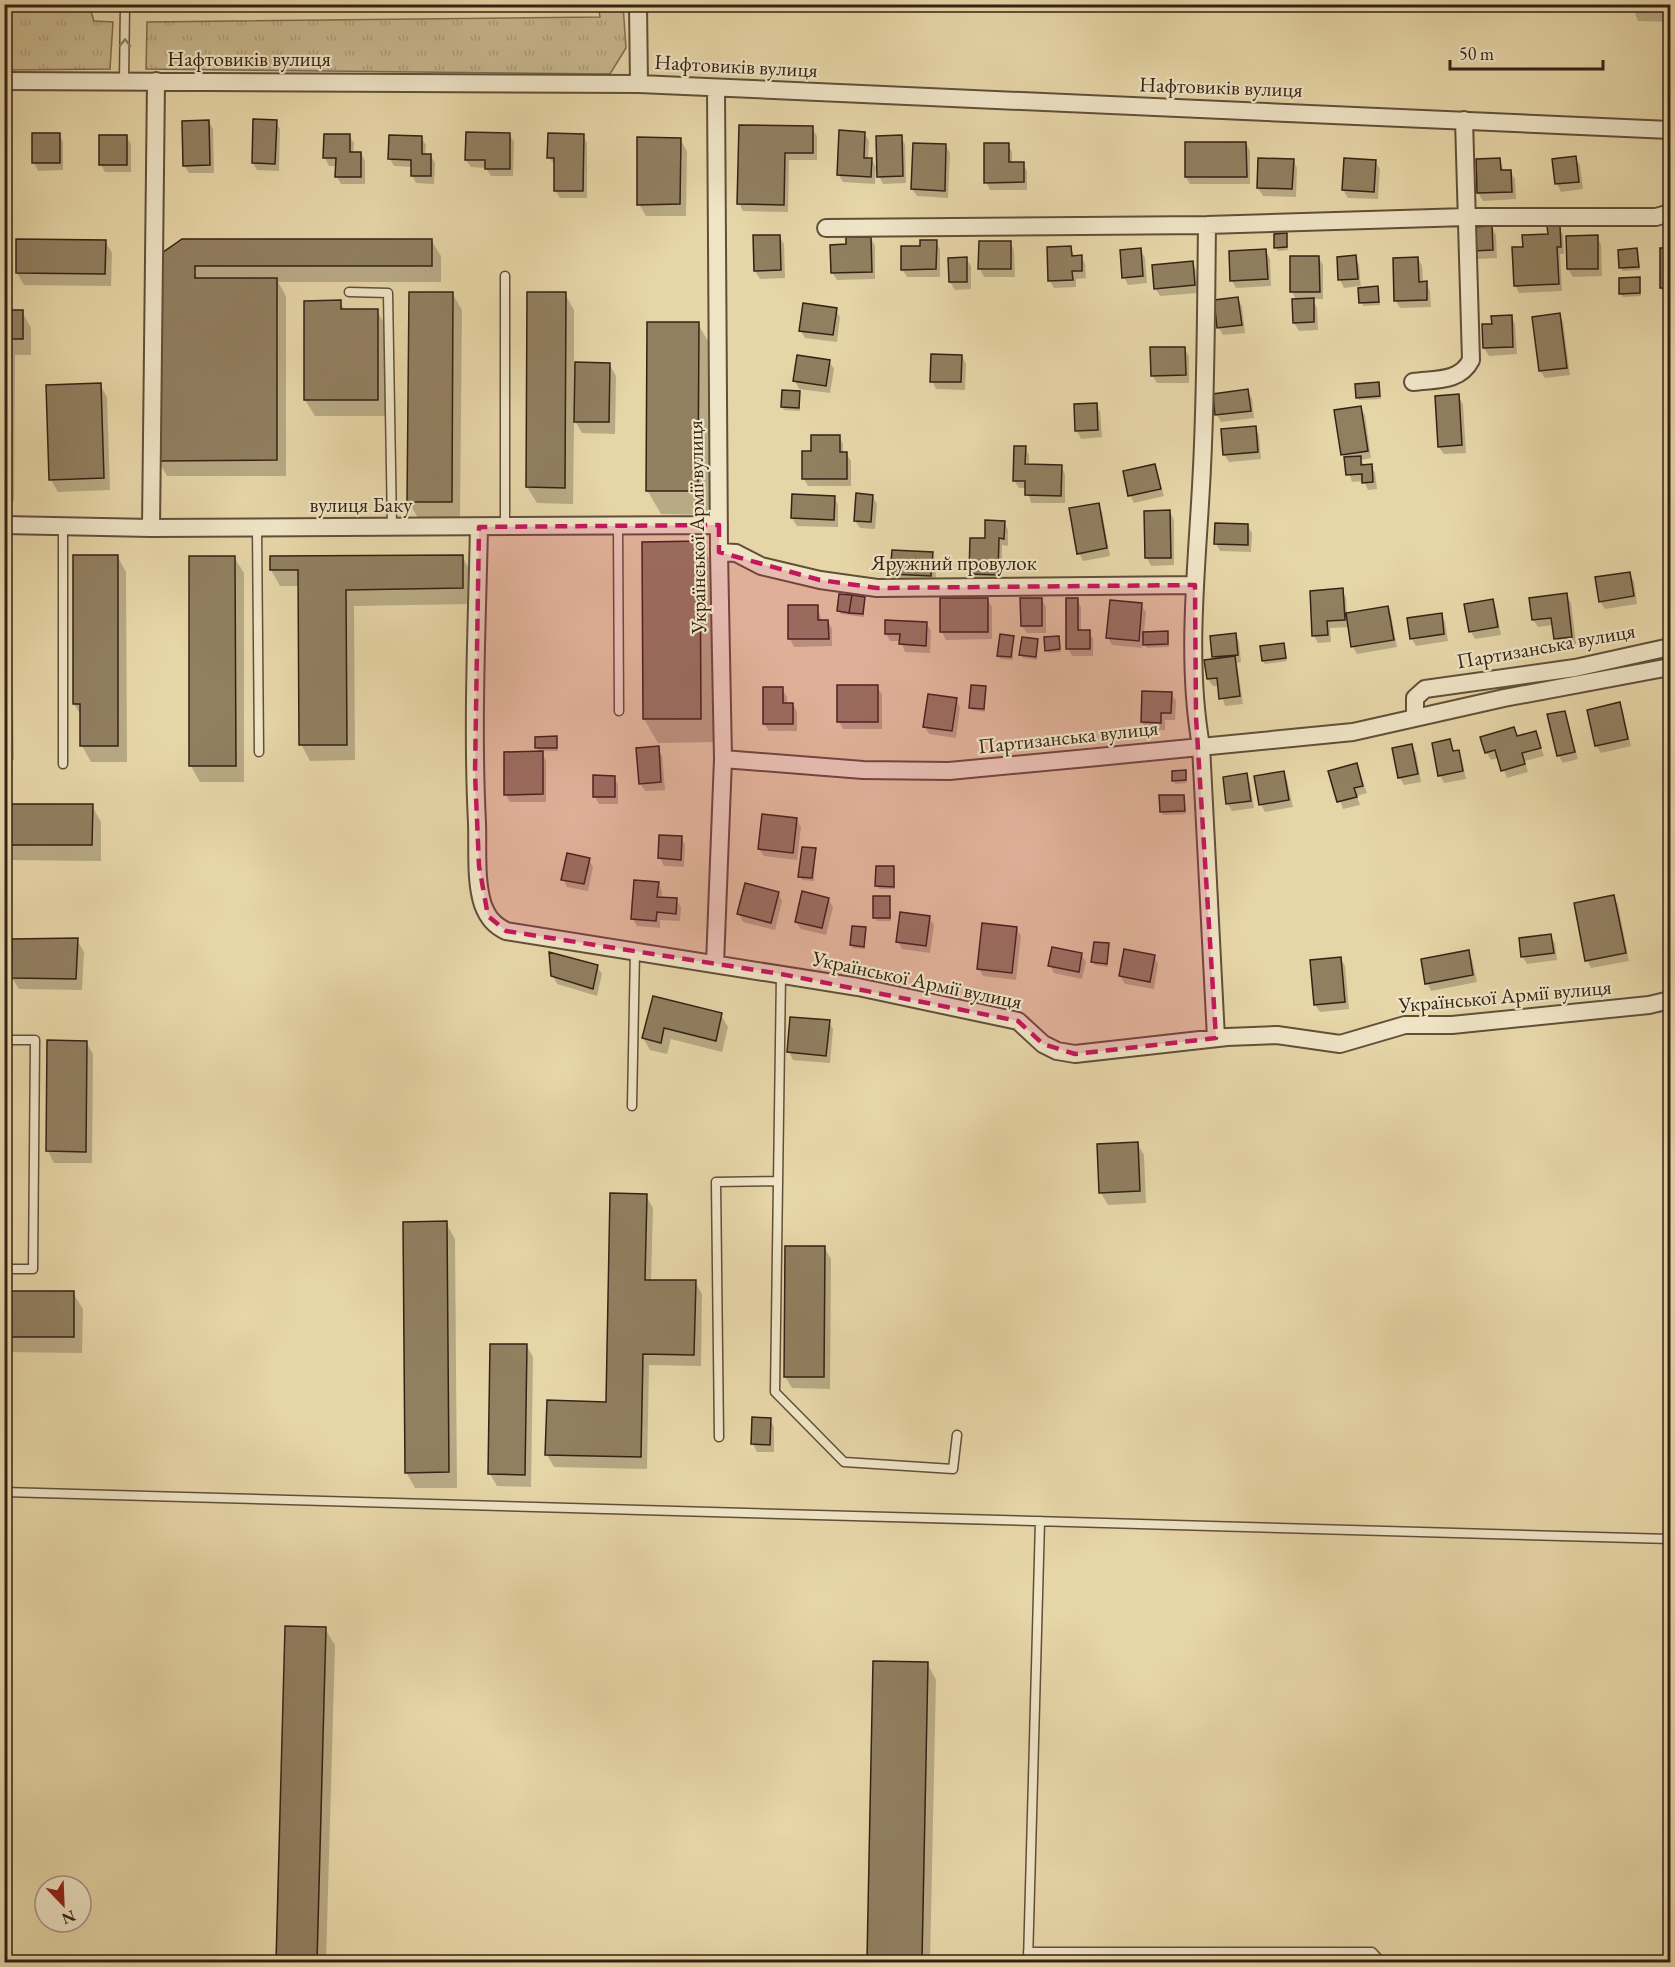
<svg xmlns="http://www.w3.org/2000/svg" width="1675" height="1967" viewBox="0 0 1675 1967" font-family="'EB Garamond',serif">
<defs>
<pattern id="grass-tufts" width="24" height="20" patternUnits="userSpaceOnUse" patternTransform="scale(1.5)"><rect width="24" height="20" fill="#c8b78e"/><path d="M3 7l-1-3M5 7V3M7 7l1-3M15 17l-1-3M17 17v-4M19 17l1-3" fill="none" stroke="#ac9d7a"/></pattern>
</defs>
<rect width="100%" height="100%" fill="#e6d5a7"/>
<filter id="stains"><feTurbulence type="fractalNoise" baseFrequency=".00333" numOctaves="4"/><feColorMatrix values="0 0 0 0 .2 0 0 0 0 .09 0 0 0 0 .02 0 0 0 .5 -.17"/></filter>
<radialGradient id="worn" r=".72"><stop offset=".6" stop-color="#630" stop-opacity="0"/><stop offset="1" stop-color="#630" stop-opacity=".3"/></radialGradient>
<path fill="url(#grass-tufts)" stroke="#7e6c51" stroke-width="1.5" d="M4,5H89L94,21L113,22L110,69L5,70Z
M598,5H623L626,48L610,74L146,69L147,22L600,17Z"/>
<path fill="#0003" d="M1631,4H1670V22L1638,21Z
M209,122L213,129L214,173H189L184,165Z
M276,122L280,129L279,171L257,170L253,163Z
M740,127L812,128L817,136V160H789L788,212L743,211L739,203Z
M864,133L869,141L868,159H871L876,167L875,184L843,182L838,174Z
M509,134L514,142L513,176H491L486,168L471,167L466,160Z
M59,135L63,142V170L38,171L34,163Z
M583,135L587,143V198H560L555,190V165L549,158Z
M126,136L131,144V172H105L101,165Z
M349,136L354,143L353,153H361L365,161V184H341L337,177V166H329L325,158Z
M421,137L426,145L425,156H431L435,163L434,184L416,183L412,175V167L394,166L390,159Z
M901,137L905,144L906,183L883,184L879,176Z
M680,139L687,151L686,216H646L639,204Z
M1246,143L1250,151V184H1190L1186,177Z
M1008,145L1012,152V164H1023L1027,171V190H990L986,182Z
M946,146L950,153L948,198L917,196L912,189Z
M1575,158L1580,165L1583,189L1561,192L1557,184L1554,160Z
M1500,159L1504,172L1510,171L1515,179L1516,199L1483,201L1478,193Z
M1293,160L1297,168L1296,197L1263,196L1258,188Z
M1375,161L1380,169L1378,199L1348,198L1343,190Z
M1492,227L1496,235L1497,258L1478,259L1474,251Z
M1559,227L1563,235L1564,254H1560L1562,291L1519,293L1515,285L1524,248Z
M1286,235L1288,250L1278,251L1276,248Z
M779,236L784,244L785,278L760,279L755,271Z
M1597,237L1601,244L1602,276L1573,277L1568,269Z
M871,238L875,246V279L837,280L832,272L848,246Z
M183,240H431L441,256V282H278L286,296V476H167L158,460Z
M105,241L112,253L111,286L24,285L17,273Z
M936,242L940,249V277H907L902,269L921,248Z
M980,242H1010L1014,250L1015,277H984L980,269Z
M1070,247L1075,257H1081L1085,264L1086,278L1076,279V287L1054,288L1050,281Z
M1670,249V296H1666L1661,288V250Z
M1141,250L1145,258L1147,283L1128,285L1124,277Z
M1637,250L1640,270L1622,271L1619,251Z
M1266,251L1270,259L1271,286L1236,288L1232,281Z
M1318,257L1323,265V299H1312L1317,308L1318,330L1299,331L1294,323V301H1297L1292,292Z
M1355,257L1359,265L1361,289L1377,288L1380,305L1363,306L1360,286L1344,288L1340,280L1338,258Z
M1418,258L1422,266L1423,283H1426L1430,291L1431,307L1400,308L1396,301Z
M950,259H966L971,266V289L955,290L950,282Z
M1192,262L1196,270L1198,293L1160,296L1155,288Z
M1639,278L1641,296L1623,297L1621,294Z
M452,293L462,310L460,518H418L409,502Z
M528,294H565L574,310V363L609,364L616,376L615,434L582,433L574,419L573,504L537,503L527,487Z
M1237,298L1242,306L1245,333L1223,335L1219,328Z
M4,299L12,312H22L31,328V355H15L14,501H4Z
M340,302L345,311H377L386,327V416H315L305,400Z
M836,310L840,317L837,342L805,338L800,330Z
M1559,315L1563,322L1570,375L1545,378L1540,371Z
M1511,316L1515,324L1517,354L1489,356L1484,348L1493,325Z
M698,324L712,348L711,515L661,514L647,490Z
M1184,348L1189,356V383H1157L1152,375Z
M962,356L966,364L965,390L936,389L932,381Z
M829,361L834,369L830,393L799,389L795,381Z
M1378,384L1381,399L1359,400L1358,397Z
M100,385L107,397L110,490L58,492L51,480Z
M1248,391L1252,399L1254,418L1221,422L1217,415Z
M799,392L800,411L784,410L782,407Z
M1458,396L1463,404L1466,453L1444,454L1439,447Z
M1096,404L1100,412L1102,437L1081,439L1077,431L1075,406Z
M1360,408L1365,415L1371,458L1361,460L1365,466H1371L1375,473L1377,489L1368,490L1364,481L1352,482L1343,454Z
M1255,428L1259,435L1261,459L1229,462L1224,454Z
M839,436L843,444V453H846L851,461V486H808L804,479L813,453Z
M1025,448L1029,455V466H1061L1065,474V503H1031L1027,488H1019L1014,480Z
M1155,465L1164,496L1134,503L1130,495Z
M793,496L834,497L838,505V527L797,526L792,518Z
M872,496L877,504L875,529L860,528L855,521Z
M1098,504L1102,512L1110,556L1083,561L1079,553Z
M1170,512L1174,520V565L1151,566L1147,558Z
M1004,522L1008,530V546L1002,545L1001,582L975,581L971,574L986,539Z
M1247,525L1252,533L1251,552L1220,551L1216,543Z
M700,543L714,567V742L658,743L644,719Z
M932,554L937,562L935,584L896,581L892,573Z
M117,556L126,572L127,762H91L82,746V717L74,704Z
M462,556L471,572V604L354,606L355,760L310,761L301,744L300,586H280L271,570Z
M191,557H234L244,573V782H200L191,766Z
M4,569L11,581L14,760H4Z
M1629,574L1634,581L1637,604L1605,609L1600,601Z
M1342,590L1346,598L1347,614L1387,607L1391,615L1397,647L1357,654L1353,647L1350,627L1330,628L1331,642L1318,643L1314,636Z
M1566,595L1571,603L1576,644L1559,646L1553,625L1538,627L1533,619Z
M864,598V617L841,614L839,611Z
M987,599L992,607V639L946,640L942,632Z
M1041,599L1046,607V633H1027L1022,626Z
M1077,600L1081,607V632H1089L1093,639V656H1072L1068,648Z
M1492,600L1496,608L1501,635L1475,639L1471,632Z
M1141,605L1146,612L1144,633H1167L1169,647L1147,648L1143,641L1142,648L1112,645L1108,638Z
M817,606L822,621H828L832,629V646L794,647L790,639Z
M1441,615L1445,622L1448,641L1416,646L1411,638Z
M926,623L931,631L930,653L905,652L901,641H890L886,633Z
M1235,635L1239,642L1241,662L1237,663L1243,704L1225,706L1219,686H1213L1208,679L1215,660L1211,637Z
M1013,637V660L1000,659L998,655Z
M1059,637L1061,652L1049,653L1047,650Z
M1037,641V660L1023,658L1021,655Z
M1283,645L1287,661L1265,664L1263,661Z
M877,687L882,694V729H843L839,721Z
M985,688V712L972,710L970,707Z
M782,689L787,697V704H793L797,712V731H769L764,724Z
M1171,693L1176,701L1175,720H1165V730L1147,729L1142,722Z
M956,700L960,707L956,738L929,734L925,727Z
M1619,704L1623,712L1631,746L1601,753L1596,745Z
M1565,712L1578,759L1563,763L1558,755Z
M1514,729L1518,737L1535,733L1544,756L1525,761L1528,772L1507,778L1499,758L1491,760L1486,752Z
M556,738L558,751H541L546,761V802H510L505,794L540,753L537,748Z
M1449,741L1455,753L1458,752L1462,760L1466,779L1444,783L1440,775Z
M1411,745L1416,753L1421,782L1404,785L1400,778Z
M658,748L662,756L665,790L645,791L640,783Z
M1357,765L1367,793L1357,796L1360,805L1343,809L1330,772Z
M1185,772L1187,783L1175,784L1174,781Z
M1283,772L1287,780L1293,807L1265,812L1261,805L1255,777Z
M1246,775L1250,783L1254,808L1232,811L1228,804Z
M614,777L618,785V804H599L595,797Z
M1183,796L1186,814L1163,815L1161,811Z
M4,805L92,806L101,822V861L6,860L4,916Z
M796,819L801,827L797,860L764,856L759,849Z
M681,838L685,845L684,867L664,866L660,858Z
M815,850L814,881L802,880L800,876Z
M589,860L593,867L588,891L567,887L563,879Z
M893,868L895,889H879L877,886Z
M658,883L662,891V898L676,900L681,907L680,921L660,920V928L637,926L633,919Z
M778,893L782,901L775,930L743,922L739,914Z
M1613,897L1618,904L1629,961L1591,968L1587,960Z
M889,898L891,921H877L875,918Z
M828,899L833,907L826,935L801,929L796,922Z
M929,917L934,925L930,953L902,949L898,941Z
M1016,928L1021,936L1016,980L983,976L979,969Z
M865,929V949L853,948L852,945Z
M1550,936L1555,943L1557,960L1527,964L1523,957Z
M77,940L84,952L82,990L19,989L12,978Z
M1108,945V967L1095,965L1093,962Z
M1468,952L1472,959L1477,982L1431,991L1427,983Z
M1081,954L1086,962L1082,979L1054,973L1050,965Z
M1154,956L1158,964L1154,989L1125,984L1120,976Z
M1340,958L1345,966L1349,1009L1320,1012L1315,1005Z
M597,967L602,974L597,996L557,984L553,976Z
M654,997L721,1015L728,1027L722,1052L671,1039L667,1054L650,1050L643,1038Z
M829,1022L833,1029L830,1063L793,1060L789,1052Z
M86,1042L93,1054L92,1163H54L48,1151Z
M1137,1143L1144,1155L1146,1203L1108,1205L1101,1193Z
M646,1196L653,1208L651,1281L695,1282L702,1294L701,1366L649,1365L647,1469L554,1467L547,1455L607,1403Z
M446,1223L455,1239L457,1488H415L406,1472Z
M824,1247L831,1259L830,1389L792,1388L785,1376Z
M4,1292L73,1293L83,1309L82,1353L4,1352Z
M526,1345L533,1357L531,1487L497,1486L490,1474Z
M770,1420L774,1427V1452H757L753,1444Z
M287,1628L325,1629L335,1645L326,1962H277Z
M927,1663L936,1680L930,1962H871L869,1958Z"/>
<path fill="#917f60" stroke="#352214" stroke-width="1.5" d="M1629,4H1670V10H1629Z
M253,119L277,120L275,164L252,163Z
M209,120L210,165L183,166L182,121Z
M739,125L813,126V153H785L784,205L737,204Z
M839,130L865,132L864,158H872L871,177L837,175Z
M466,132L510,133V169H485V160H465Z
M32,133H60V163H32Z
M548,133L584,134L583,191H554V158H547Z
M324,134H350V152H361V177H335L336,158H323Z
M99,135H127V165H99Z
M389,135L422,136V154H431V176H411V160L388,159Z
M902,135L903,176L877,177L876,136Z
M637,137L681,138L680,204L637,205Z
M1185,142H1246L1247,177H1185Z
M913,143L946,144L945,191L911,189Z
M984,143H1009V162H1024V182L984,183Z
M1576,156L1579,182L1555,184L1552,159Z
M1258,158L1294,159L1292,189L1257,188Z
M1344,158L1376,160L1374,192L1342,190Z
M1500,158L1501,170H1511L1512,192L1477,193L1476,159Z
M1492,226L1493,250L1472,251V227Z
M1547,226H1560L1561,247H1557L1559,284L1514,286L1512,247H1523L1522,235L1548,234Z
M1287,233V247L1274,248V234Z
M753,235H780L781,270L754,271Z
M1598,235V269H1567L1566,236Z
M846,237H871L872,272L831,273L830,245L846,244Z
M16,239L106,240L105,274L16,273Z
M182,239H432V266H195V278H277V460L156,461V257Z
M920,240H937L936,269L901,270V246H920Z
M979,241H1011V269H978Z
M1071,246L1072,256L1082,255V271H1072L1073,280L1048,281L1047,247Z
M1141,248L1143,276L1122,278L1120,250Z
M1637,248L1639,267L1619,268L1618,250Z
M1660,248H1670V288H1660Z
M1266,249L1268,279L1230,281L1229,251Z
M1356,255L1358,279L1338,280L1337,257Z
M1290,256H1319L1320,292H1290Z
M967,257V282H949L948,258Z
M1418,257L1419,282L1427,281V300L1394,301L1393,258Z
M1193,261L1195,285L1154,289L1152,265Z
M1640,277V293L1619,294V278Z
M1378,286L1379,302L1359,303L1358,288Z
M409,292H453L452,502H407Z
M527,292H566L565,488L526,487Z
M1238,297L1242,325L1217,328L1214,300Z
M1314,298V322L1293,323L1292,299Z
M341,300V309H378V400H304V301Z
M803,303L837,308L833,335L799,331Z
M4,310H23V339H6L5,486Z
M1560,313L1567,368L1539,371L1532,317Z
M1512,315L1513,347L1483,348L1482,324H1492L1491,316Z
M647,322H699L698,491H646Z
M1150,347H1185L1186,375L1151,376Z
M931,354L962,355L961,382H930Z
M797,355L830,360L826,386L793,381Z
M575,362L610,363L609,422H574Z
M1379,382L1380,396L1356,398L1355,384Z
M101,383L104,478L49,480L46,385Z
M1248,389L1251,411L1215,415L1213,394Z
M782,390L800,391L799,408L781,407Z
M1459,394L1462,445L1438,447L1435,396Z
M1097,403L1098,430L1075,431L1074,404Z
M1361,406L1368,451L1341,455L1334,410Z
M1256,426L1258,452L1223,455L1221,429Z
M811,435H840V452H847V479H802V451H811Z
M1014,446H1026L1025,464L1062,465L1061,496L1025,495V481H1013Z
M1361,456V465L1372,464L1373,482L1362,483V474L1346,475L1344,457Z
M1155,464L1161,489L1128,496L1123,471Z
M856,493L873,495L871,522L854,521Z
M792,494L835,496L834,520L791,518Z
M1099,503L1107,548L1077,554L1069,508Z
M1170,510L1171,558H1145L1144,511Z
M985,520L1005,521L1004,539L999,538L998,575L969,574L970,538H985Z
M1215,523L1248,524V545L1214,544Z
M700,541L701,719H643L642,542Z
M892,550L933,552L931,576L890,574Z
M73,555H118V746H80V704H73Z
M463,555V588L346,590L347,745H299L298,570H270V556Z
M189,556H235L236,766H189Z
M1670,570V599H1667L1665,571Z
M1630,572L1634,596L1599,602L1595,577Z
M1343,588L1345,620L1327,621L1328,635L1312,636L1310,591Z
M1567,593L1572,637L1554,639L1551,618L1532,620L1529,598Z
M839,594L852,595L849,613L837,611Z
M852,595L865,597L863,614L849,613Z
M940,598H988V632H940Z
M1020,598H1042V626H1021Z
M1066,598H1078V630H1090V649H1066Z
M1493,599L1498,627L1469,632L1464,604Z
M1110,600L1142,603L1139,641L1106,638Z
M788,605H818V620H828L829,639H788Z
M1388,606L1394,640L1351,647L1346,613Z
M1442,613L1444,634L1410,639L1407,618Z
M885,620L927,622L926,646L899,644L900,634H885Z
M1168,631V644L1143,645V632Z
M1236,633L1238,655L1212,657L1210,636Z
M1000,634L1014,636L1011,657L997,656Z
M1059,636L1060,649L1045,651L1044,637Z
M1022,637L1038,639L1036,657L1019,655Z
M1284,643L1286,658L1262,661L1260,646Z
M1235,656L1240,696L1219,699L1217,678L1207,679L1204,660Z
M4,663L6,744H4Z
M837,685H878V722H837Z
M971,685L986,686L984,709L969,708Z
M763,687H783V703H793V724H763Z
M1142,691L1172,692L1171,713H1161V723L1141,722Z
M928,694L957,698L952,731L923,727Z
M1670,697V732L1664,698Z
M1620,702L1628,739L1595,746L1587,710Z
M1565,711L1575,752L1557,756L1547,714Z
M1514,727L1517,736L1536,731L1541,748L1522,753L1525,764L1501,771L1495,750L1485,753L1480,737Z
M557,736V748H535V737Z
M1450,739L1453,751L1459,750L1463,771L1438,776L1432,743Z
M1412,744L1418,774L1398,778L1392,748Z
M659,746L661,782L639,784L636,748Z
M543,751V794L504,795V752Z
M1357,763L1363,786L1354,788L1357,797L1337,802L1328,771Z
M1186,770V780L1172,781V771Z
M1284,771L1289,800L1259,805L1254,776Z
M1247,773L1251,801L1226,804L1223,777Z
M593,775L615,776V797H593Z
M1159,795H1184L1185,811L1160,812Z
M4,804H93L92,845H4Z
M762,814L797,818L793,853L758,849Z
M659,835L682,836L681,860L658,858Z
M802,847L816,848L812,878L798,877Z
M567,853L590,858L584,884L561,880Z
M876,866H894V887L875,886Z
M634,880L659,882L657,897L677,898L676,914L657,912L656,921L631,919Z
M745,883L779,892L771,923L737,914Z
M802,891L829,898L822,928L795,922Z
M1614,895L1626,953L1585,961L1574,903Z
M873,896H890V918H873Z
M900,912L930,916L926,946L896,942Z
M982,923L1017,927L1012,973L977,969Z
M852,926L866,927L864,947L850,945Z
M1551,934L1554,953L1521,957L1519,938Z
M78,938L76,979L11,978L12,939Z
M1094,942L1109,943L1107,964L1091,962Z
M1052,947L1082,953L1079,972L1048,966Z
M1124,949L1155,955L1150,982L1119,976Z
M1469,950L1473,975L1425,984L1421,959Z
M549,952L598,965L593,989L551,976Z
M1341,957L1345,1002L1314,1005L1310,960Z
M653,996L722,1013L716,1041L664,1028L661,1043L642,1038Z
M790,1017L830,1020L826,1056L787,1052Z
M47,1040L87,1041L86,1152L46,1151Z
M1138,1142L1140,1191L1099,1193L1097,1144Z
M610,1193L647,1194L645,1280H696L694,1355L643,1354L641,1457L545,1455L547,1400L606,1402Z
M447,1221L449,1472L405,1473L403,1222Z
M785,1246H825L824,1377H784Z
M4,1291H74V1337H4Z
M490,1344H527L525,1475L488,1474Z
M752,1417L771,1418L770,1445L751,1444Z
M285,1626L326,1627L317,1962H276Z
M873,1661L928,1662L922,1960L867,1959Z"/>
<g fill="none" stroke-linecap="round" stroke-linejoin="round">
<defs>
<path id="lane" d="M124,81L125,4
M505,276V527
M349,292L388,293L392,527
M63,526V764
M618,526L619,711
M257,528L259,752
M781,974L775,1392L844,1462L953,1469L957,1435
M4,1040H35L33,1269H4
M632,1106L635,951
M719,1437L716,1182L778,1181
M4,1492L1670,1539
M1028,1952H1372L1381,1962
M1028,1962L1040,1521"/>
<path id="street" d="M638,4L639,84
M4,81L639,84L1670,130
M1207,225C1206,306 1206,387 1202,467C1198,558 1185,656 1201,746L1216,1038
M826,228L1207,225L1466,217H1656L1670,213
M1413,382C1436,379 1460,382 1471,360L1464,120
M4,525L151,528L719,525
M479,527C477,625 472,724 477,823C478,848 475,881 483,905C488,918 494,925 506,931L858,987L1018,1021L1043,1044L1057,1051L1075,1054L1227,1037L1277,1035L1340,1044L1405,1025H1452L1649,1005L1670,1000
M151,528L156,81
M719,552L736,553L761,566L820,580L877,588L1195,585
M1415,718V698L1425,689L1575,668L1670,647
M723,759L863,770L949,771L1098,757L1353,732L1504,698L1670,667
M715,964L723,759L719,552L716,89"/>
</defs>
<use href="#lane" stroke="#614f39" stroke-width="11"/>
<use href="#street" stroke="#614f39" stroke-width="20"/>
<use href="#lane" stroke="#efe4c6" stroke-width="8"/>
<use href="#street" stroke="#efe4c6" stroke-width="16"/>
</g>
<defs><path id="oneway-chevron" d="M-2-3.5L2.5 0L-2 3.5" fill="none" stroke-width="1.6" stroke-linecap="round" stroke-linejoin="round" transform="scale(1.5)"/></defs>
<use stroke="#92836d" href="#oneway-chevron" transform="translate(125 43) rotate(-89)"/>
<path fill="#c2185b" fill-opacity="0.2" stroke="#c2185b" stroke-width="4.5" stroke-dasharray="12 8" stroke-linejoin="round" d="M719,525V552L820,580L877,588L1195,585L1196,717L1216,1038L1075,1054L1043,1044L1018,1021L781,974L506,931L488,916L479,866L475,773L479,527Z"/>
<g text-anchor="middle" stroke-width="4.5" stroke-linejoin="round" paint-order="stroke">
<g font-size="21" fill="#352214" stroke="#efe4c6">
<text x="249" y="66">Нафтовиків вулиця</text>
<text transform="translate(736 66) rotate(3)" y="7">Нафтовиків вулиця</text>
<text transform="translate(1221 87) rotate(2)" y="7">Нафтовиків вулиця</text>
<text x="361" y="512">вулиця Баку</text>
<text transform="translate(697 527) rotate(-91)" y="7">Української Армії вулиця</text>
<text x="954" y="570">Яружний провулок</text>
<text transform="translate(1546 646) rotate(-10)" y="7">Партизанська вулиця</text>
<text transform="translate(1068 737) rotate(-6)" y="7">Партизанська вулиця</text>
<text transform="translate(917 980) rotate(12)" y="7">Української Армії вулиця</text>
<text transform="translate(1505 996) rotate(-5)" y="7">Української Армії вулиця</text>
</g>
</g>
<rect width="1675" height="1967" fill="none" stroke="#e6d5a7" stroke-width="24"/>
<rect x="6" y="6" width="1663" height="1955" fill="none" stroke="#352214" stroke-width="3"/>
<rect x="12" y="12" width="1651" height="1943" fill="none" stroke="#352214" stroke-width="1.5"/>
<g transform="translate(63 1904) rotate(157)"><circle r="28" fill="#efe4c6" stroke="#a5967f" stroke-width="1.5"/>
<path d="M0-4.5L10 22L0 15L-10 22Z" fill="#8f2418"/>
<text y="-9" font-size="16" font-weight="bold" text-anchor="middle" fill="#352214">N</text>
</g>
<path d="M1450 60v9h153v-9" fill="none" stroke="#352214" stroke-width="3"/>
<text x="1459" y="60" font-size="18" fill="#352214" stroke="#efe4c6" stroke-width="4.5" paint-order="stroke">50 m</text>
<rect width="100%" height="100%" filter="url(#stains)"/>
<rect width="100%" height="100%" fill="url(#worn)"/>
</svg>
